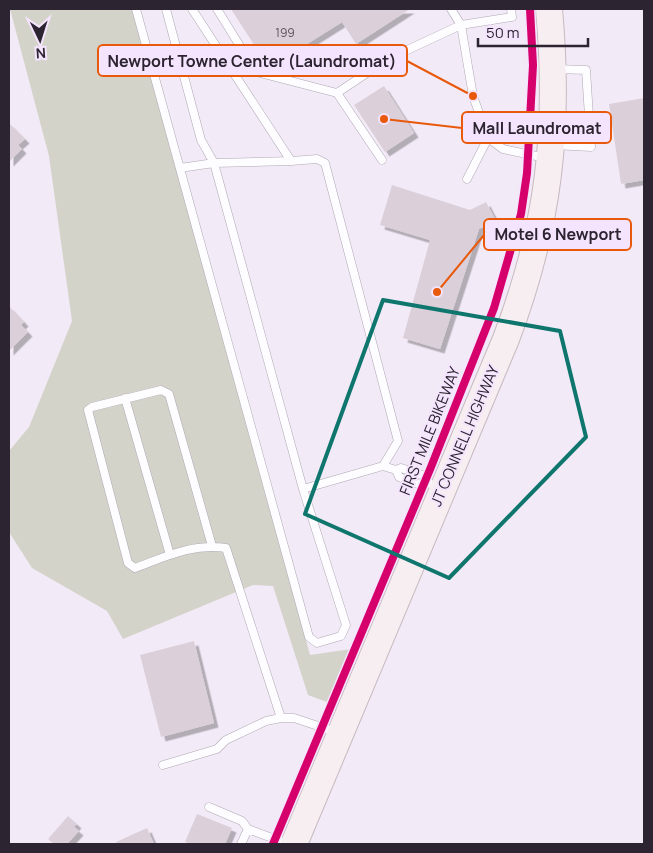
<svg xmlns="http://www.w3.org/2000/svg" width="653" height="853" viewBox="0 0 653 853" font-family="Manrope,sans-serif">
<defs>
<filter id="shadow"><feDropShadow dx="4.5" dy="4.5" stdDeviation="0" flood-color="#0004"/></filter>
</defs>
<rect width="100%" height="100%" fill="#f3eaf7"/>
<path fill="#d3d3ca" d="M10,9H132L310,655L351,649L332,704L308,695L273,586L253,585L123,639L107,611L32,568L9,532V451L29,427L72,321L49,156Z"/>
<path fill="#dbd0da" filter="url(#shadow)" d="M231,9H410L356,44L342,22L269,68Z
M384,86L414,133L385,152L354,105Z
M644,98V180L621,184L609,104Z
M9,123L25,139L18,145L22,149L9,162Z
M392,185L470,210L486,202L496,221L479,229L440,349L403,338L430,240L380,225Z
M9,306L24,322L21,325L28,332L9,351Z
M194,641L214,723L161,737L140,655Z
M197,814L232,828L225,844H191L185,842Z
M68,816L77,824L74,827L79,831L67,844H54L48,839Z
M147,828L154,844H117L116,842Z"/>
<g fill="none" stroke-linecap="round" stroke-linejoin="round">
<defs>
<path id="service" d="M136,9L309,637L317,643L341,636L346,625L303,489L383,466L396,470
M166,9L201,140L214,163L303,489
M192,9L291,161L317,159L325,163L398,441L383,466
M217,9L256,72L337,93
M451,9L461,25L473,96L488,138L503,149L546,158
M554,145L591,147L586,70L555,69
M382,160L337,93L388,59L461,25L512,17L511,9
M180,168L214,163L291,161
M467,179L488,138
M125,398L170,555
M426,482L422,475L401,468L396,470L399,477L418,484L426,482L438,487
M212,546L169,394L161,390L92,407L88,410L128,563L135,568C165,557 193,543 226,548L281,718
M163,765L217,749L226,740L266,721L281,718H294L336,732
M209,807L242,821L248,829
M241,844L248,829L288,844"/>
<path id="trunk" d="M294,844L506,339C549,226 560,129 549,9"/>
</defs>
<use href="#service" stroke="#afa8b3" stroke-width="9"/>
<use href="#trunk" stroke="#c6bac0" stroke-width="28"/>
<use href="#service" stroke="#fdfcfe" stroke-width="8"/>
<use href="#trunk" stroke="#f6eef0" stroke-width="26"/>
<defs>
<path id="cycleway" d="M273,844L431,467L494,308L521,214L527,173L533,65L530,9"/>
</defs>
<use href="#cycleway" stroke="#f5e4fd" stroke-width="11"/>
<use href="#cycleway" stroke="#d6006c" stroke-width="8"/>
</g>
<path fill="none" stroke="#0f766e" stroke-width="4" stroke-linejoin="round" d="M383,300L560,331L586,437L449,578L305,514Z"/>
<g text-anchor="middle" stroke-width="4" stroke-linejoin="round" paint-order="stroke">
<g font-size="12" fill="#59505b">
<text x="285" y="37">199</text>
</g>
<g font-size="15" fill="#2c2430" stroke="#f5e4fd">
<text transform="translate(430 431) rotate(-68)" y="5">FIRST MILE BIKEWAY</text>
<text transform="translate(465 436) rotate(-67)" y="5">JT CONNELL HIGHWAY</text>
</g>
</g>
<path fill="none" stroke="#e8590c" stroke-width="2" d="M473 96L407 61M384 119L462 128M437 292L484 235"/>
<g fill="#e8590c" stroke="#f5e4fd" stroke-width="2">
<circle cx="473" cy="96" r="5"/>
<circle cx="384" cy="119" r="5"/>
<circle cx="437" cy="292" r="5"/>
</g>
<g fill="#f5e4fd" stroke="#e8590c" stroke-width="2">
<rect x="98" y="45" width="309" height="31" rx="5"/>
<rect x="462" y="112" width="149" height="31" rx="5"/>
<rect x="484" y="219" width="147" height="31" rx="5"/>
</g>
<g font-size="16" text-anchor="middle" font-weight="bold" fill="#2c2430">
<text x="252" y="67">Newport Towne Center (Laundromat)</text>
<text x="537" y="134">Mall Laundromat</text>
<text x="558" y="240">Motel 6 Newport</text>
</g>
<rect width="653" height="853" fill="none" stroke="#2c2430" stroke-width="20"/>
<g transform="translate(40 40) rotate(176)" stroke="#f5e4fd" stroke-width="4" paint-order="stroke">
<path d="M0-4L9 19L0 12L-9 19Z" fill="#2c2430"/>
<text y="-8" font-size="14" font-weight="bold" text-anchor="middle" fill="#2c2430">N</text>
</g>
<path d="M478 38v8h110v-8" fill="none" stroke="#2c2430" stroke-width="2.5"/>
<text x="486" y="38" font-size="15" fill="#2c2430" stroke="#f5e4fd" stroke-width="4" paint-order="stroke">50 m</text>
</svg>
